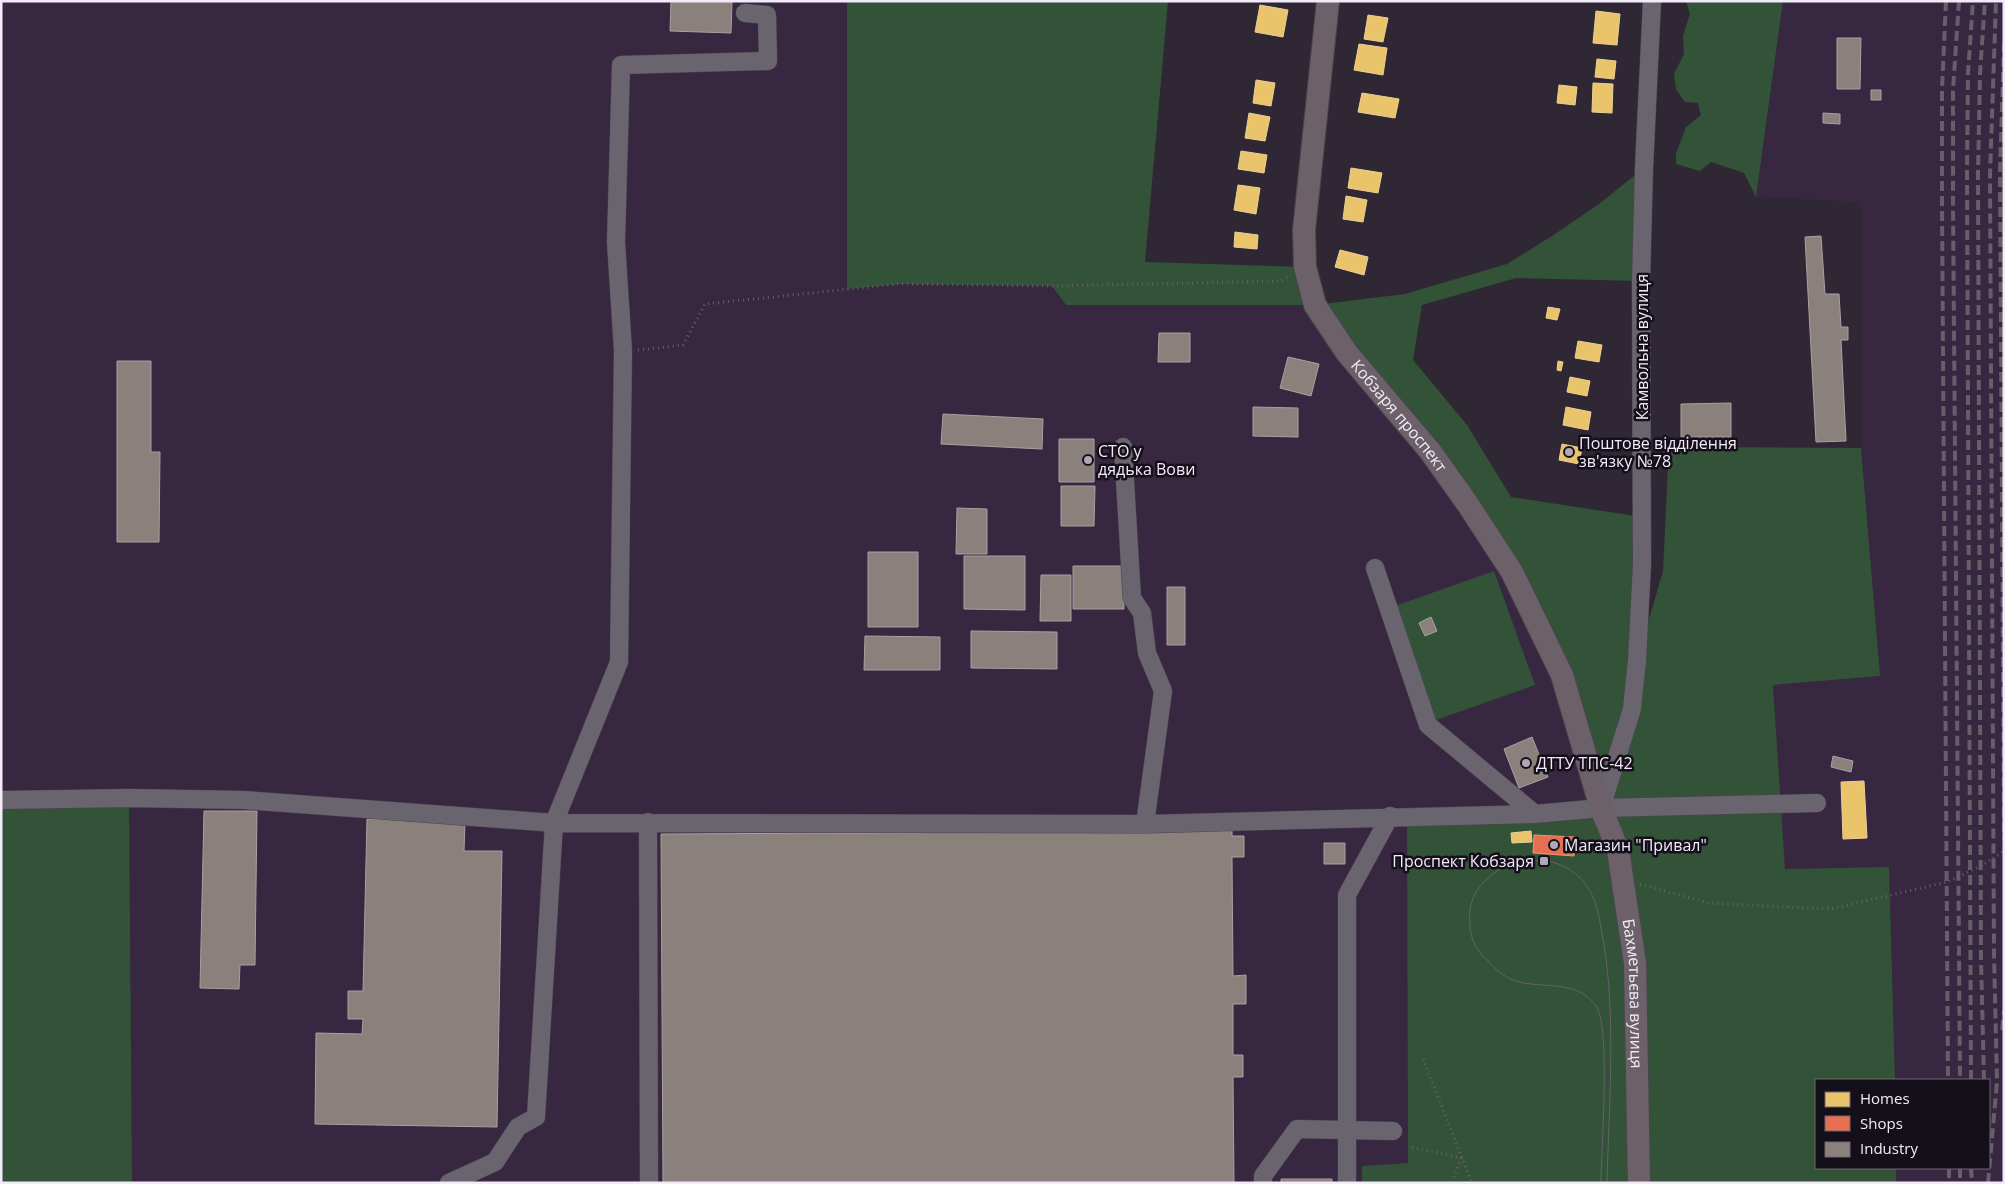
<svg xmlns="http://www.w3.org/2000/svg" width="2005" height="1184" viewBox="0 0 2005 1184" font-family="'Open Sans',sans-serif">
<rect width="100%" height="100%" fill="#2f2834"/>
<path fill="#372741" d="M1,1H847V289L899,284L1052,286L1066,305H1315L1512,572L1601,808L1407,816L1408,1163L1362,1166V1183H132L129,799L1,800Z
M1783,1H2004V1183H1896V1168H1989V1080H1895L1889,867L1785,869L1773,685L1880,676L1861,447V202L1756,197Z"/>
<path fill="#335338" d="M847,1H1168L1145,262L1305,267L1315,305L1405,294L1507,264L1552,236L1599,204L1644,168L1641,281L1516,278L1422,305L1413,360L1467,425L1511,497L1642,517L1638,657L1663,571L1669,447L1861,448L1880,676L1773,685L1785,869L1889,867L1895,1080H1816V1168H1896V1183H1362V1166L1408,1163L1407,816L1601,808L1512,572L1315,305H1066L1052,286L899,284L847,289Z
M1686,1H1783L1756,197L1744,173L1711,162L1700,171L1676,164V154L1686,127L1701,115L1698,103L1685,102L1676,89L1674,74L1684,54L1683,36L1690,14Z
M1494,571L1535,685L1436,720L1395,606Z
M129,798L132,1183H1V800Z"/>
<path fill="#e9c46a" stroke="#ecd095" d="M1260,5L1288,10L1283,37L1255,32Z
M1596,11L1620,14L1617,45L1593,43Z
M1368,15L1388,18L1383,42L1364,39Z
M1359,44L1387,48L1383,75L1354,70Z
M1597,59L1616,61L1614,79L1595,77Z
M1256,80L1275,83L1271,106L1253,103Z
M1593,83L1613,84L1612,113L1592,112Z
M1559,85L1577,87L1575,105L1557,103Z
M1362,93L1399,99L1395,118L1358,112Z
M1249,113L1270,117L1265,141L1245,138Z
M1241,151L1267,155L1264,173L1238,169Z
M1351,168L1382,173L1378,193L1348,188Z
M1238,185L1260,188L1256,214L1234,210Z
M1346,196L1367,200L1363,222L1343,219Z
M1235,232L1258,235L1257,249L1234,247Z
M1340,250L1368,257L1364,275L1335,267Z
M1548,307L1560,309L1557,320L1546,318Z
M1578,341L1602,345L1599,362L1575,358Z
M1558,361L1563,362L1561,371L1557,370Z
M1570,377L1590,381L1587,396L1567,392Z
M1566,407L1591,412L1588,430L1563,425Z
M1562,444L1582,448L1579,464L1559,460Z
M1864,781L1867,838L1843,839L1841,782Z
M1531,831L1532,842L1512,843L1511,833Z"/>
<path fill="#e76f51" stroke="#eb9484" d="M1534,835L1575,837L1574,856L1533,853Z"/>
<path fill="#8a817c" stroke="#aaa1a2" d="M671,1H732L731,33L670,31Z
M1837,38H1861L1860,89H1837Z
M1871,90H1881V100H1871Z
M1823,113L1840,114V124L1823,123Z
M1821,236L1825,294H1839L1841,327H1848V340H1841L1846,441L1816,442L1805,237Z
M1159,333H1190V362H1158Z
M1288,357L1319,364L1311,396L1280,388Z
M117,361H151V452H160L159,542H117Z
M1731,403V437H1681V404Z
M1253,407L1298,408V437L1253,436Z
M943,414L1043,419L1042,449L941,444Z
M1059,439H1094V482H1059Z
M1061,486H1095L1094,526H1061Z
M957,508L987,509V554H956Z
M868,552H918V627H868Z
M964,556H1025V610L964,609Z
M1073,566H1124V609H1073Z
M1041,575H1071V621H1040Z
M1167,587H1185V645H1167Z
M1431,617L1437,631L1425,636L1419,623Z
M971,631L1057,632V669L971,668Z
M865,636L940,637V670H864Z
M1532,737L1548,777L1519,788L1504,749Z
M1833,756L1853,761L1851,772L1831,767Z
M204,811H257L255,965H240L239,989L200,988Z
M367,819L465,821L464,851H502L497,1127L315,1124L316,1033L362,1034L363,1019H348V991H363Z
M1232,831V836H1244V857H1232L1233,976L1246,975V1004H1233V1055H1243V1077H1233L1234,1183H663L661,834Z
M1324,843H1345V864H1324Z
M1281,1179H1332V1183H1281Z"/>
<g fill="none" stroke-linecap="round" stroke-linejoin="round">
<defs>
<path id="minor" d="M1123,447L1132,598L1142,613L1147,653L1163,691L1145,824
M1375,568L1428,725L1535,814
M1,800L129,798L244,800L554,823L1145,824L1535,814L1601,808L1817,803
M1601,808L1632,709L1637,660L1642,564L1641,281L1644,168L1652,1
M648,822L649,1183
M449,1183L495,1162L518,1127L536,1117L554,823L619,662L623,351L616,242L621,65L768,61L767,15L745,13
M1263,1183V1176L1297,1129L1393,1131
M1347,1183V895L1390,816"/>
<g id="major">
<path id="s1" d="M1328,1L1304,230L1305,267L1315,305L1347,353L1430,451L1467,503L1512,572L1562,675L1601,808L1618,850L1635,963L1639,1183"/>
</g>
</defs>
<use href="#minor" stroke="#4b4550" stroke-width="19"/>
<use href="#major" stroke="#4b4550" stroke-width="24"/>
<path stroke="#66606a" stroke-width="3" stroke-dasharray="1 4" stroke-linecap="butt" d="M638,350L683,345L705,304L899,284L1052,286L1281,281L1289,276
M1640,884L1708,903L1831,909L1947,882L1981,866L2004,851
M1423,1059L1472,1183
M1412,1147L1461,1158L1452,1183"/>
<use href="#minor" stroke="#6a646f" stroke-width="18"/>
<use href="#major" stroke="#6c6169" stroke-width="22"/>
<path stroke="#655f6a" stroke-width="1" d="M1601,1183C1601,1150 1611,1028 1596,1006C1577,978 1540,990 1513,980C1503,976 1495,969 1488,961C1477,951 1471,941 1470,926C1468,909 1472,894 1484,882C1501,864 1519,860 1543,861C1565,862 1583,876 1593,897C1599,911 1601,929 1604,944C1616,1022 1609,1104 1607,1183"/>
<path stroke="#655f6a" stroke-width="4" stroke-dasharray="10 5" stroke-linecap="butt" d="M1946,1L1942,89V204L1948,1080
M1959,1L1953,90V205L1960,1080
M2004,42L2000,172L2004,839
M2002,1030L2004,1011
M1971,1080L1967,174L1968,73L1973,1
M1984,1080L1981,959L1978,175L1980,73L1985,1
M1949,1168V1183
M1960,1168V1183
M1971,1168L1972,1183
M1988,1183L1997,1082L1994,955L1990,174L1996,1"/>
</g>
<g fill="#afa7b5" stroke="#150f19" stroke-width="2">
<circle cx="1569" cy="452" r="5"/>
<circle cx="1088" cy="460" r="5"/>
<circle cx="1526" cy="763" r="5"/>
<circle cx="1554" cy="845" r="5"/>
<rect x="1539" y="856" width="10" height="10" rx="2.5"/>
</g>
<g text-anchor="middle" stroke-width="5" stroke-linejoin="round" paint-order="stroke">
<g font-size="16" fill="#f4ebfa" stroke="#150f19">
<text transform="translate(1642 347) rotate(-90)" y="6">Камвольна вулиця</text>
<text dy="6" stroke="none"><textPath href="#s1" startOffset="446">Кобзаря проспект</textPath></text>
<text dy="6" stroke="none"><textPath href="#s1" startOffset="1082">Бахметьєва вулиця</textPath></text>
</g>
<g font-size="16" fill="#f4ebfa" stroke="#150f19" text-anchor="start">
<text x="1579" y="449">Поштове відділення<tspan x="1579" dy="18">зв'язку №78</tspan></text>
<text x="1098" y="457">СТО у<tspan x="1098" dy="18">дядька Вови</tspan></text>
<text x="1536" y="769">ДТТУ ТПС-42</text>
<text x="1564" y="851">Магазин "Привал"</text>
<text x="1534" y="867" text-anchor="end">Проспект Кобзаря</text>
</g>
</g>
<rect width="2005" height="1184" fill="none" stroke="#f4ebfa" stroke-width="5"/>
<rect x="1815" y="1079" width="175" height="90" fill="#150f19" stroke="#6e6773"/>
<rect x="1825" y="1092" width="25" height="15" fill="#e9c46a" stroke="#6e6773"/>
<text x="1860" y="1104" font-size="15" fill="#f4ebfa">Homes</text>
<rect x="1825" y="1116" width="25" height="15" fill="#e76f51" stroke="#6e6773"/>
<text x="1860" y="1129" font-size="15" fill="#f4ebfa">Shops</text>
<rect x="1825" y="1142" width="25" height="15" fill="#8a817c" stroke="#6e6773"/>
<text x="1860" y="1154" font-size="15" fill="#f4ebfa">Industry</text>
</svg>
